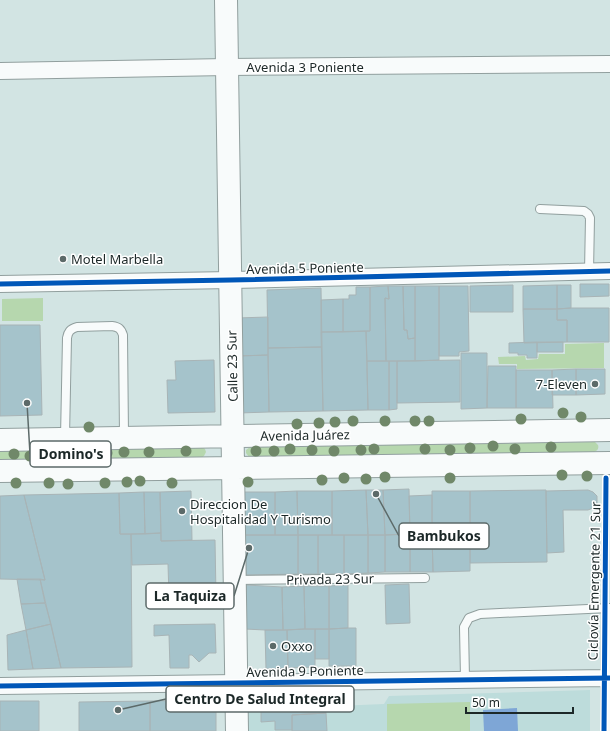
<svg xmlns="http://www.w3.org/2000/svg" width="610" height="731" viewBox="0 0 610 731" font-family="'Noto Sans',sans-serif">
<rect width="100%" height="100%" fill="#d2e4e3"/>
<path fill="#bddcdb" d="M590,690V731H244V700L304,699L313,707L384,704L389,696Z"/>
<path fill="#b6d7ae" d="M43,298V321H2V299Z
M604,343V368L517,369V364H499L498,357L525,356L526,360L538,359L539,354H565V344Z
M595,442L598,445C599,448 598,451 594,452L249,457L246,453V450L250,447Z
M202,447L205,449L206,452L204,456L201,458L0,461V451Z
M470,702V731H387V704Z"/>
<path fill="#7ea6d6" d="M517,708L518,731H484L483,710Z"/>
<path fill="#a5c3cb" stroke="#a8b4b6" d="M580,284H609V296L580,297Z
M513,285V312H470V286Z
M557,285V309H523V286Z
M557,285H571V308L557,309Z
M388,286L389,299L385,298L386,361H367L366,331H370V287Z
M388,286H403L404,330H407L408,339L415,338V361H386L385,298L389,299Z
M403,286H415V338L408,339L407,330H404Z
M415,286H439V360L415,361Z
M439,286H468L469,351L459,352V356H439Z
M356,287H370V331L343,332V299H349V295H356Z
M321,288L322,347L268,348L267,290Z
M343,299V332H321V300Z
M571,308H609V342H567V320H557V309Z
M523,309H557V320H567V342L524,343Z
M268,317V355L238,356L237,318Z
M0,325H40L42,415L0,416Z
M366,331L368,410L323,411L321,332Z
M537,342H563V352H537Z
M537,342V358H527V355H518V353H509V343Z
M322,347L323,411L269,412L268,348Z
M461,353H487V408L461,409Z
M268,355L269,412L239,413L238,356Z
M214,360L215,412L168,413L167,380H176L175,361Z
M460,360V402L397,403V361Z
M367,361H389V410H368Z
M389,361H397V409L389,410Z
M488,366H516V408H487Z
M576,369V395H552V370Z
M576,369H605V394L576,395Z
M516,370H552L553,408H516Z
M409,489L410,534L385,535L383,490Z
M366,490L368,535H332V491Z
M366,490H383L385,535H368Z
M546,490L547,562L470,563V491Z
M588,490L593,492L597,496V504L595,507L588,510H563L564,552L547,553L546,491Z
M191,491L192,540L161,541L160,492Z
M297,491L298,535H275V492Z
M297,491H332V535H298Z
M432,491H470V534H432Z
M144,492L145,534H120L119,493Z
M144,492H160L161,533L145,534Z
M244,492H275V535H245Z
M119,493L120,534H131L132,667L61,668L40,579L45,580L24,495Z
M24,495L45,580L0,579V496Z
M432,495V534H410L409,496Z
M161,533V541L215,540L216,596L169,597L168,564L132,565L131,534Z
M410,534V572H385V535Z
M410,534H432L433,572H410Z
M432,534H470V571L433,572Z
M245,535H298V574L246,575Z
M298,535H318V574H298Z
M318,535H344V574H318Z
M344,535H368V573L344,574Z
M368,535H385V572L368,573Z
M17,579H40L45,603L21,604Z
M409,584L410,623L386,624L385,585Z
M246,585L282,587L283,630H265L245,629Z
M348,585V628L329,629V586Z
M304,586L305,629L283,630L282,587Z
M304,586H329V629H305Z
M45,603L51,624L26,630L21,604Z
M51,624L61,668L33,669L26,630Z
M215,624L216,653H209L199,662L192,655H189V668H170L169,635L154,636V625Z
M348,628H356V666H329V629Z
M305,629H315V667L288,668L287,630Z
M315,629H329V659H315Z
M26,630L33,669L8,670L7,635Z
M265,630H287L288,668L266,669Z
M304,699L313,707L326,706V713L292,715V730H275V721L261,722V700Z
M216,700V731H150V701Z
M0,701H39V731H0Z
M150,701V731H79V702Z
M326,713L327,731H292V715Z"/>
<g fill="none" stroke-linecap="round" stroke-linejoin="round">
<defs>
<path id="lane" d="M540,209L584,211L588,214L590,218L589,272
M65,437L67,338C68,332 70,329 77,327L112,326C119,327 121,329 123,335L124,436
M236,580L425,578
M465,679L464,627L469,618L480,614L588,609L610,608"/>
<path id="street" d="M0,71L227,67L610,64
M0,284L231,280L610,271
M0,686L610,678
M609,731L610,615"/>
<path id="secondary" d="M226,0L237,731
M0,440L610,430
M0,471L610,463"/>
</defs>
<use href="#lane" stroke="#919f9e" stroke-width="10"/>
<use href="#street" stroke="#919f9e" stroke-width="18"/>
<use href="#secondary" stroke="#919f9e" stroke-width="24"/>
<use href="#lane" stroke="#f8fbfb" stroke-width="8"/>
<use href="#street" stroke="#f8fbfb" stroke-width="16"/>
<use href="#secondary" stroke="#f8fbfb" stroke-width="22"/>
<defs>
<path id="cycleway" d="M0,284L231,280L610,271
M0,686L610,678
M604,731L606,478"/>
</defs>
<use href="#cycleway" stroke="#fff" stroke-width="8"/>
<use href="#cycleway" stroke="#0057b8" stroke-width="5"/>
</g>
<g fill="#708869">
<circle cx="563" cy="413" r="5.5"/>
<circle cx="581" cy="417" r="5.5"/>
<circle cx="521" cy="419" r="5.5"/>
<circle cx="353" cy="421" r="5.5"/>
<circle cx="385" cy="421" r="5.5"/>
<circle cx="415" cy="421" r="5.5"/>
<circle cx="429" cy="421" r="5.5"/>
<circle cx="335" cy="422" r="5.5"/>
<circle cx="319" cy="423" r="5.5"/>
<circle cx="297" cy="424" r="5.5"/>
<circle cx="89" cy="427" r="5.5"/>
<circle cx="493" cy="446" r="5.5"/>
<circle cx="551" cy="447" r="5.5"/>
<circle cx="470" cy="448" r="5.5"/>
<circle cx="290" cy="449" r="5.5"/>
<circle cx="374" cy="449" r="5.5"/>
<circle cx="425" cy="449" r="5.5"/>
<circle cx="515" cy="449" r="5.5"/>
<circle cx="312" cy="450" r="5.5"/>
<circle cx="361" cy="450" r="5.5"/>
<circle cx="450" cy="450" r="5.5"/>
<circle cx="186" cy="451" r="5.5"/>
<circle cx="256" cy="451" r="5.5"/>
<circle cx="274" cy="451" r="5.5"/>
<circle cx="334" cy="451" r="5.5"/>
<circle cx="124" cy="452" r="5.5"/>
<circle cx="149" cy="452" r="5.5"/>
<circle cx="107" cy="453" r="5.5"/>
<circle cx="14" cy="454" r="5.5"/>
<circle cx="30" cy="456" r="5.5"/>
<circle cx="562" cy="475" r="5.5"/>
<circle cx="587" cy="476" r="5.5"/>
<circle cx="385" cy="477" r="5.5"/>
<circle cx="344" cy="478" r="5.5"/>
<circle cx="450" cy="478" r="5.5"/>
<circle cx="366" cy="479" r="5.5"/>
<circle cx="322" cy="480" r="5.5"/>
<circle cx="140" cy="481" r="5.5"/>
<circle cx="127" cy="482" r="5.5"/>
<circle cx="248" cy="482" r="5.5"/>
<circle cx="16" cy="483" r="5.5"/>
<circle cx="49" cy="483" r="5.5"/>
<circle cx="105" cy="483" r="5.5"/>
<circle cx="172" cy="483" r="5.5"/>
<circle cx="68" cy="484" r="5.5"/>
</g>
<g fill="#5c6a69" stroke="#fff" stroke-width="1.5">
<circle cx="63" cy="259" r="4"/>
<circle cx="595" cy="384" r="4"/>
<circle cx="182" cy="511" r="4"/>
<circle cx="273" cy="646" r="4"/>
</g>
<g text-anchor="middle" stroke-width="3" stroke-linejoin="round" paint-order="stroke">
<g font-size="13" fill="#1c2828" stroke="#fff">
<text x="305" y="72">Avenida 3 Poniente</text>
<text transform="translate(305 268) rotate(-1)" y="5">Avenida 5 Poniente</text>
<text transform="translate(232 366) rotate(-91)" y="5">Calle 23 Sur</text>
<text transform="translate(305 435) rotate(-1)" y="5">Avenida Juárez</text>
<text transform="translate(330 579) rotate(-1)" y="5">Privada 23 Sur</text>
<text transform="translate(594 581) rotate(-89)" y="5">Ciclovía Emergente 21 Sur</text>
<text transform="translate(305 671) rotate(-1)" y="5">Avenida 9 Poniente</text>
</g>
<g font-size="13" fill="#1c2828" stroke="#fff" text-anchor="start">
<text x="71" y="264">Motel Marbella</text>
<text x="587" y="389" text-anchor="end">7-Eleven</text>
<text x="190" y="509">Direccion De<tspan x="190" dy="15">Hospitalidad Y Turismo</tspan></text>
<text x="281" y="651">Oxxo</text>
</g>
</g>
<path fill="none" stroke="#5c6a69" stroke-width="1.5" d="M27 403L30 454M376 494L399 536M249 548L234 596M118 710L166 699"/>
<g fill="#5c6a69" stroke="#fff" stroke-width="1.5">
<circle cx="27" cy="403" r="4"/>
<circle cx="376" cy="494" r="4"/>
<circle cx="249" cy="548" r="4"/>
<circle cx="118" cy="710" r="4"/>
</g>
<g fill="#fff" stroke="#5c6a69" stroke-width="1.5">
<rect x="30" y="441" width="81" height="26" rx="4"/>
<rect x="399" y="523" width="90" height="26" rx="4"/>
<rect x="146" y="583" width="88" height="26" rx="4"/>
<rect x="166" y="686" width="188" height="26" rx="4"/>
</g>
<g font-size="14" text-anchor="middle" font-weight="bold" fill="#1c2828">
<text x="71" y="459">Domino's</text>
<text x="444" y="541">Bambukos</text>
<text x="190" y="601">La Taquiza</text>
<text x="260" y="704">Centro De Salud Integral</text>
</g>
<path d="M466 707v6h107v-6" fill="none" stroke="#1c2828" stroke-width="2"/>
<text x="472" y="707" font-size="12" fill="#1c2828" stroke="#ffffff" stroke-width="3" paint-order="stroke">50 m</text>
</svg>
